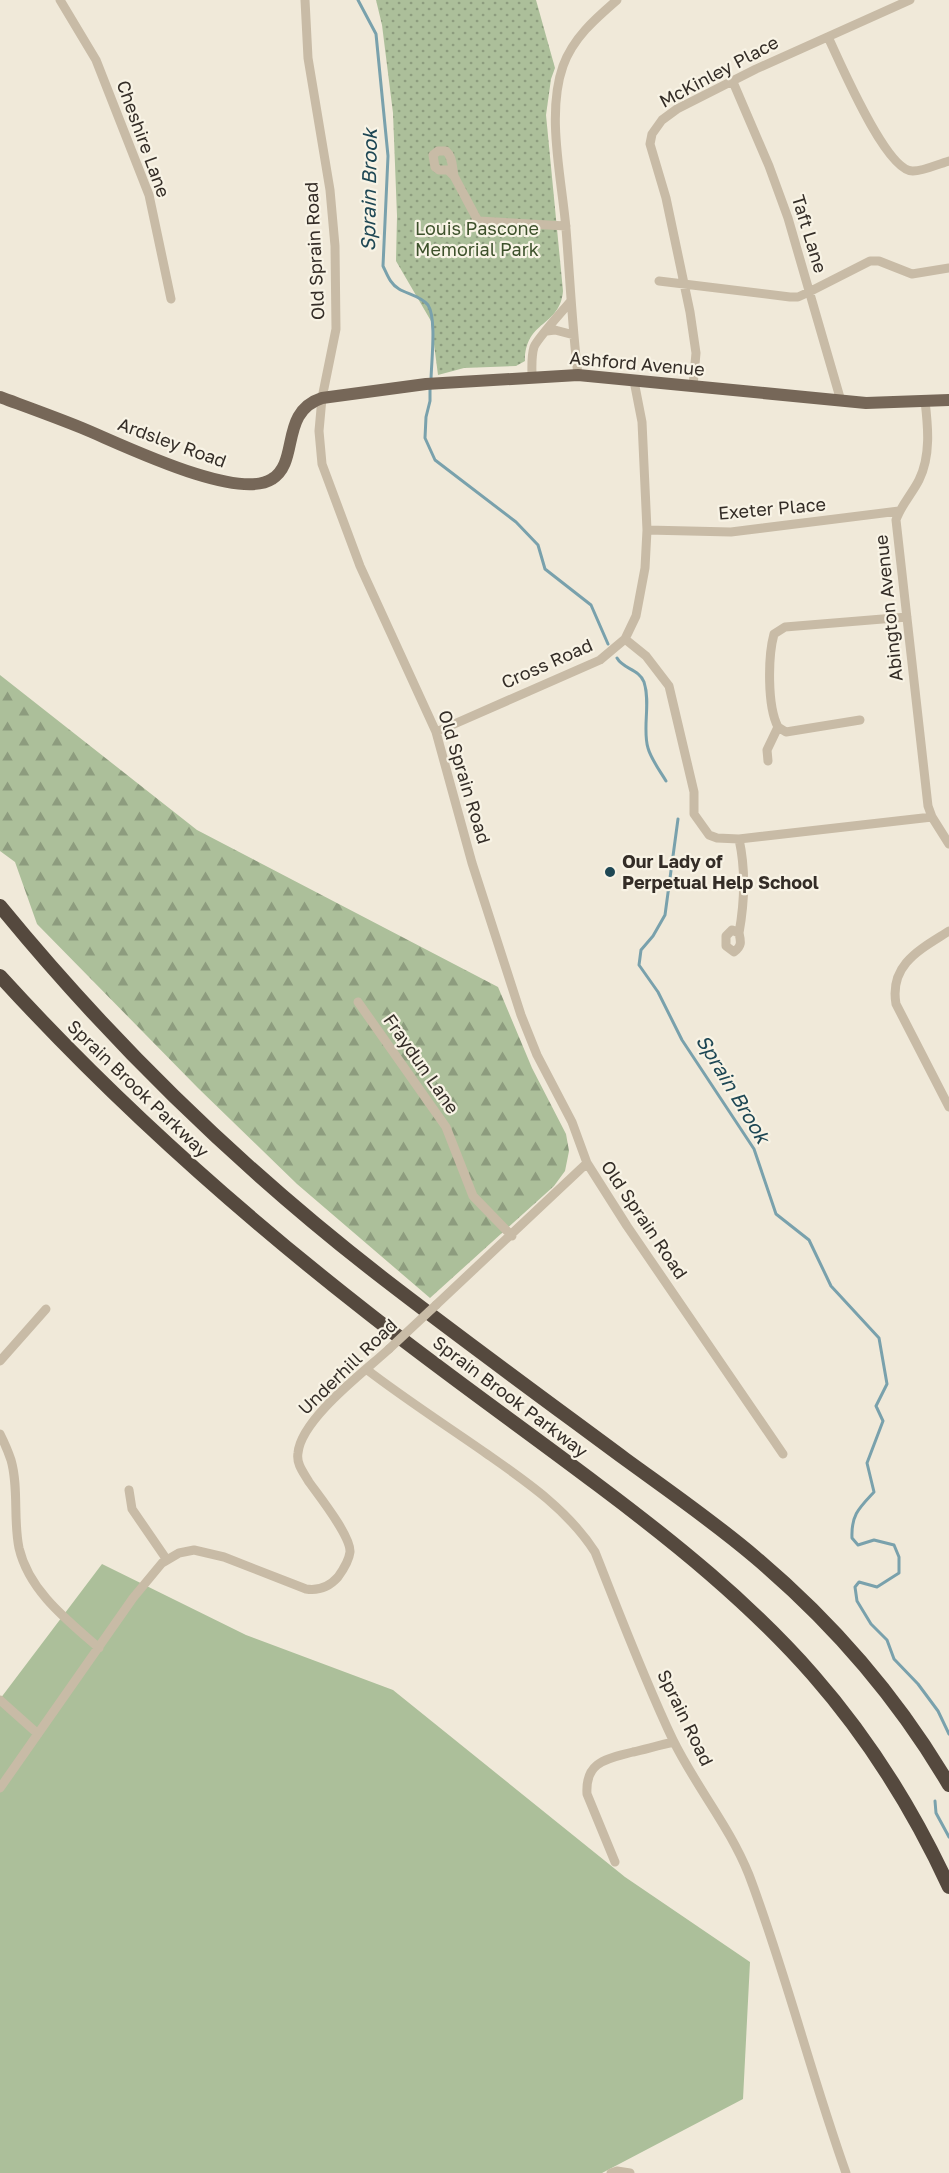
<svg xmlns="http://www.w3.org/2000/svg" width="949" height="2173" viewBox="0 0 949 2173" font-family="'Golos Text',sans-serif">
<defs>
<pattern id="forest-firs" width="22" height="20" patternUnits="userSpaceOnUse" patternTransform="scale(1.5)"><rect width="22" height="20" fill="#acbf9a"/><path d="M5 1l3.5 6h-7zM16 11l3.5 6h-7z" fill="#8d9c7e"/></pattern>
<pattern id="park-dots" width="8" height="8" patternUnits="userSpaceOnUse" patternTransform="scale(1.5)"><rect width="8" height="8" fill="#acbf9a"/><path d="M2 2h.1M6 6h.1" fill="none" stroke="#8d9c7e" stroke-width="1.8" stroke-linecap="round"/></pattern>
</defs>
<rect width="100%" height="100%" fill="#f0e9d9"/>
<path fill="#acbf9a" d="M102,1564L246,1635L393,1690L625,1877L750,1962L743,2099L602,2173H0V1699Z"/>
<path fill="url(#forest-firs)" d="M0,675L197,830L498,987L532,1068L566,1134L569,1151L565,1171L554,1186L430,1298L297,1184L198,1088L37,924L15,862L0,851Z"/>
<path fill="url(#park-dots)" d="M376,0H536L555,68L551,79L546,115L563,291C560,327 525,320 525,361L516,366L464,368L438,375L431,321L396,261L397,216L393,113L382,25Z"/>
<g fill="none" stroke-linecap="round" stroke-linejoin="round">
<path stroke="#79a1ac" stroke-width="3" d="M358,0L376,34L388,156L383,266C387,274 390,284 399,289C407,294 421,296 428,305C437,319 431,364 431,381
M430,388V401L426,417L425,438L435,460L516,522L538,545L545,569L591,605L608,644
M617,658C623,669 639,669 644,682C651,703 642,729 648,748C651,759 660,771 666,781
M678,819L665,915L653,936L641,950L639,965L658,992L682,1040L754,1149L776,1214L809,1240L831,1286L879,1338L887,1384L876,1406L883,1421L867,1463L874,1492C859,1508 851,1515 852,1538L858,1545L874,1540L894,1545L899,1557V1573L877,1587L859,1582L855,1587L857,1601L871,1624L887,1640L894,1659L918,1684L938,1711L949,1734
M935,1801L936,1813L949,1837"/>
<path stroke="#c8bba6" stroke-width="9" d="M60,0L96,60L149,195L171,299
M305,0L308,58L330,190L335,246L336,329L322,398L319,431L322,464L360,566L436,732L472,863L521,1015L537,1055L572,1122L587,1163L627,1226L783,1454
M828,37C840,62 886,172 913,171C924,171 938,164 949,161
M733,82L769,166L788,218L841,401
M438,151H446C453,157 452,167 454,176L448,170H439L435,167L433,155Z
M454,176L478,221L566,226
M659,281L790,297H798L809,292L870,261H879L912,274L949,268
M547,331L555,330L574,335
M578,375C572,326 570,278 566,229C562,180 546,114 563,66C573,38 595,19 617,0
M532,377C532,367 531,357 534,347C537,339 564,309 571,301
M693,386L696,353L690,312L666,198L650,144L652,134L662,120L677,109L756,69L910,0
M925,401C928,426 931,456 919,480C912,494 901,505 896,520L928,806L932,817L949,844
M647,530L731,532L899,511
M625,639L646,656L669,686L694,792V814L709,835L717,838L739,839L932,817
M778,727C767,706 768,656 774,634L785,627L907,617
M778,727L786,732L860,720
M436,732L600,660L625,639L636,616L645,568L647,530L642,422L634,381
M768,761L767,750L778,727
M732,930L739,933C741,942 742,946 734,952L726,946V936Z
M949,931C921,949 889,964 896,1004L949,1107
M739,933C745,900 746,871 739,839
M358,1002L446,1127L473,1196L512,1236
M436,1305L587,1163
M0,1361L46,1309
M366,1369C405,1399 447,1426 487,1454C527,1482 568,1510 595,1552C620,1615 644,1679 673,1740C696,1787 730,1827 749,1875C786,1973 811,2075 846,2173
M0,1434C4,1442 8,1451 11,1460C19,1488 13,1519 19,1548C29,1591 67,1620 99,1648
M129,1490L132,1509L167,1560
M0,1700L38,1734
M0,1788L133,1598L162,1563L179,1553L194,1550L224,1557L306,1589C319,1591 330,1586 338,1577C343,1570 349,1561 350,1552C351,1536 319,1496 309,1482C304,1473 296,1464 298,1453C301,1419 364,1372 389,1349
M615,1862L587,1794C585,1761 607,1759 633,1752C646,1749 660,1745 674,1742
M611,2173L617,2171L630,2173"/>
<path stroke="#766758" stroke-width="12" d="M0,397C27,407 55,417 82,428C119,443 237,502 272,479C300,462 279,412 322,398L426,384L578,375L866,403L949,400"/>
<path stroke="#55493e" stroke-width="14" d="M0,906C113,1044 243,1170 384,1279C463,1340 544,1399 625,1459C669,1491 714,1522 755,1557C832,1622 898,1698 949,1785
M0,976C111,1098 234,1208 363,1309C440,1370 520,1426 598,1485C674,1542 750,1603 813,1675C869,1739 913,1809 949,1887"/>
<path stroke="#c8bba6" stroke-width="9" d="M389,1349L436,1305"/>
</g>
<circle fill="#1e4754" stroke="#f8f3e5" stroke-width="2" cx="610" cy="872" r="6"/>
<g text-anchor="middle" stroke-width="4.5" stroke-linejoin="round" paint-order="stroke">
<g font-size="18" fill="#342d27" stroke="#f8f3e5">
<text transform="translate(719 72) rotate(-28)" y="6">McKinley Place</text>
<text transform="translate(143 139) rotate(70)" y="6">Cheshire Lane</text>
<text transform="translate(809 234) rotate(73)" y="6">Taft Lane</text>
<text transform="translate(315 251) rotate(-93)" y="6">Old Sprain Road</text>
<text transform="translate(637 364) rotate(5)" y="6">Ashford Avenue</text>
<text transform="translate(172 443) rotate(20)" y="6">Ardsley Road</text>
<text transform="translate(772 509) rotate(-5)" y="6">Exeter Place</text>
<text transform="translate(889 608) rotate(-96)" y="6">Abington Avenue</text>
<text transform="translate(547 664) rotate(-24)" y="6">Cross Road</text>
<text transform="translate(464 777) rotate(73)" y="6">Old Sprain Road</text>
<text transform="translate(421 1064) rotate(55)" y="6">Fraydun Lane</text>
<text transform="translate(138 1089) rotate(44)" y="6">Sprain Brook Parkway</text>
<text transform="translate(644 1220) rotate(56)" y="6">Old Sprain Road</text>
<text transform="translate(348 1367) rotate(-44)" y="6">Underhill Road</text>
<text transform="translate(510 1397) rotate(37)" y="6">Sprain Brook Parkway</text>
<text transform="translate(685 1718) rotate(64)" y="6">Sprain Road</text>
</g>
<g font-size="18" fill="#3d512b" stroke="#f8f3e5">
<text x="477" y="235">Louis Pascone<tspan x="477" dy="21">Memorial Park</tspan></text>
</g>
<g font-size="18" font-weight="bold" fill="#342d27" stroke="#f8f3e5" text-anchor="start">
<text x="622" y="868">Our Lady of<tspan x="622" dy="21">Perpetual Help School</tspan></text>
</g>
<g font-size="20" font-style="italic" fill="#1e4754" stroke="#f8f3e5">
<text transform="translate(369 190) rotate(-89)" y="7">Sprain Brook</text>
<text transform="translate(733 1089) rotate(59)" y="7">Sprain Brook</text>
</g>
</g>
</svg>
